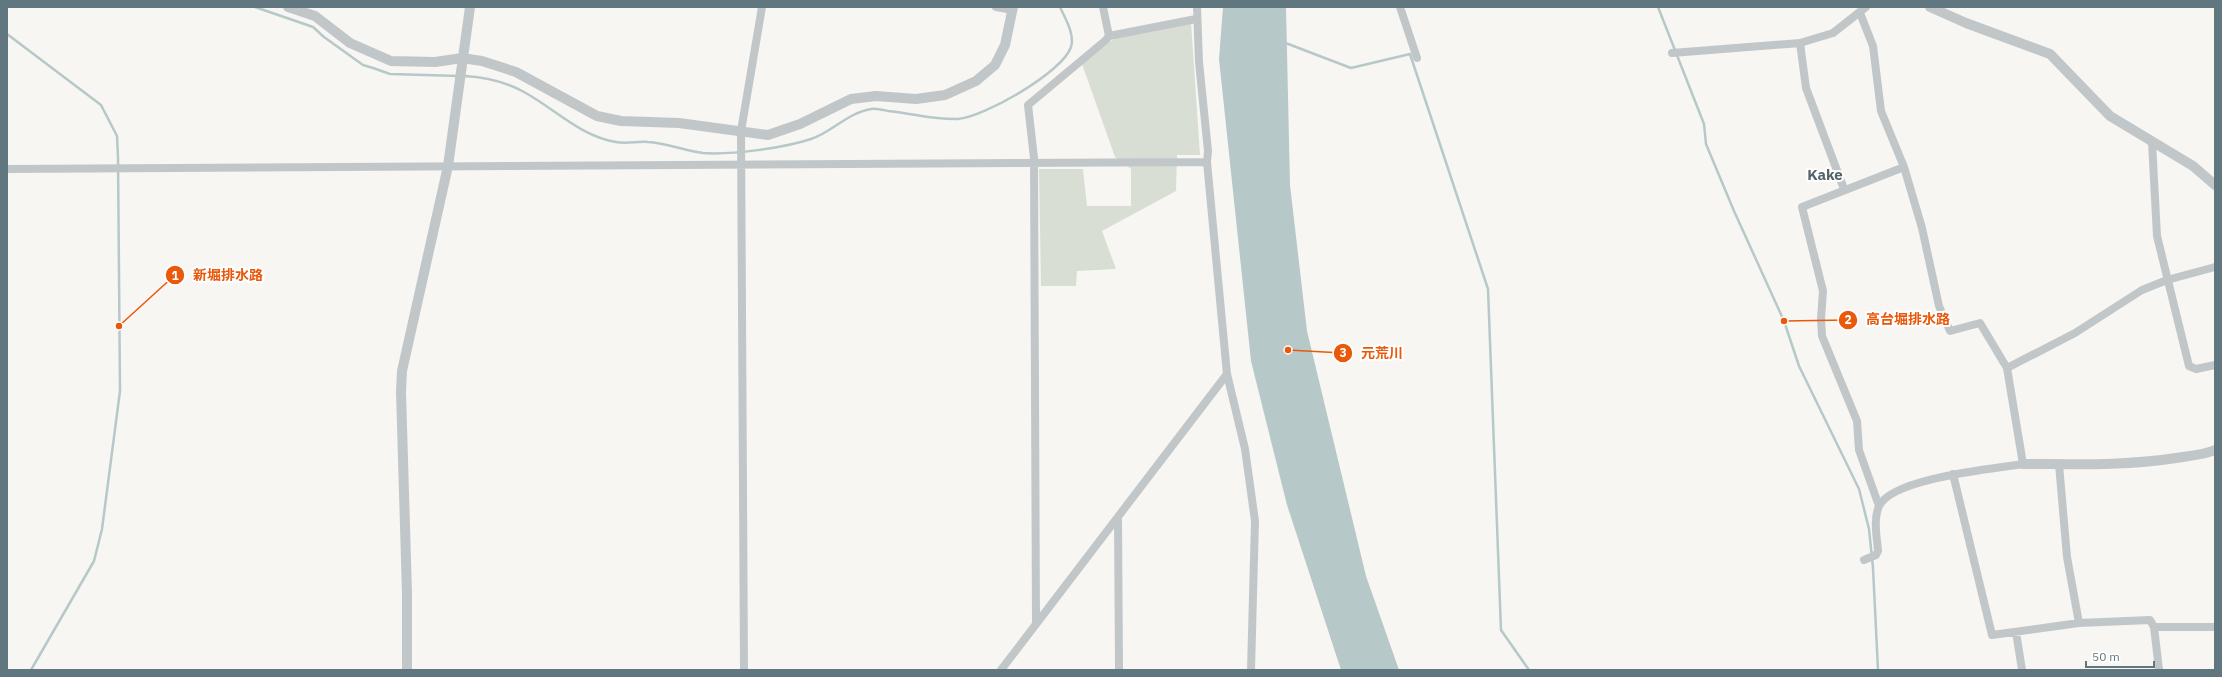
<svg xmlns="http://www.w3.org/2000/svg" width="2222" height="677" viewBox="0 0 2222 677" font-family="'IBM Plex Sans','Noto Sans JP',sans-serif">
<rect width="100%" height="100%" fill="#f7f6f3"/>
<path fill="#d9ded4" d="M1191,22L1200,155H1177L1176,191L1102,231L1116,269L1077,271L1076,286H1041L1039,169H1083L1087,206H1131V169L1115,157L1082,64L1115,38Z"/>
<path fill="#b7c8c9" d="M1223,7H1286L1290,185L1307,331L1366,576L1399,670H1341L1287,505L1251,361L1219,59Z"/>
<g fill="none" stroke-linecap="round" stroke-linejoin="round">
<path stroke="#b7c8c9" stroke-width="2.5" d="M255,7L313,27L324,37L363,65L373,68L390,74L459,76
M1658,7L1704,124L1706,144L1734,211L1784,321L1799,366L1859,489L1869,529L1873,568L1878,670
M7,34L101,105L117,136L118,157L120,391L102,529L94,561L31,670
M1283,42L1351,68L1410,54L1488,289L1501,630L1529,670
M464,76C485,77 506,82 524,92C555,109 580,136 616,142C627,144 638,141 648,142C667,143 685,151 703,153C731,155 784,148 811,139C831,133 847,113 871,109C876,108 883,110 888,111C911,113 934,120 958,119C984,117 1063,72 1071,47C1075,34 1065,18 1060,7"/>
<path stroke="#c1c7c9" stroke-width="8" d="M996,7L1013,10
M1197,7L1199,62L1208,151L1207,162L1227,374L1245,449L1255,521L1251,670
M1400,7L1417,58
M1860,13L1873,46L1881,111L1904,167L1922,228L1939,306L1950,331L1980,323L2007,368L2023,464C1992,469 1893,478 1879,506C1873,520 1877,537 1878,551L1876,555L1864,560
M1109,36L1196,19
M1800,43L1806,88L1844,189
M1672,53L1800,43L1833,33L1866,7
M2152,142L2157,236L2189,366L2196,369L2215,365
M7,169L1207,162
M2007,368L2075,333L2142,290L2167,280L2215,267
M2059,464L2067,557L2079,623
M1953,474L1992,635L2079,623L2150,620L2154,627L2159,670
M1879,506L1859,450L1857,421L1822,336L1821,319L1823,291L1802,207L1904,167
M1118,517L1119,670
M1036,623L1034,158L1028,105L1106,40L1109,36L1103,7
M2154,627H2215
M2016,632L2022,670
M744,670L741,131L762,7
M1001,670L1227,374"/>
<path stroke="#c1c7c9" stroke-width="10" d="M288,7L315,16L350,43L391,61L435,62L462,58L482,61L516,72L597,116L621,121L679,123L768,135L800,124L851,99L876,96L916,99L945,95L976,81L995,65L1005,45L1013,7
M1930,7L1966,23L2050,54L2110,116L2193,166L2215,185
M2023,464C2074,464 2125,466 2176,458C2189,456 2203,455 2215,450
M407,670V593L401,392L402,371L448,166L470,7"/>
</g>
<g text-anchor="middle" stroke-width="4" stroke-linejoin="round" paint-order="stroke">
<g font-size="15" font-weight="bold" fill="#52636a" stroke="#fff">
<text x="1825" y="180">Kake</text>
</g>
</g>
<path fill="none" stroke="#e8590c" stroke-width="1.5" d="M119 326L175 275M1784 321L1848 320M1288 350L1343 353"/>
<g fill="#e8590c" stroke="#fff" stroke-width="1.5">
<circle cx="119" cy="326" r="4"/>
<circle cx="1784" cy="321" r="4"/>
<circle cx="1288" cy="350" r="4"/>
<circle cx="175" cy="275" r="10"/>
<circle cx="1848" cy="320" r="10"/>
<circle cx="1343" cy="353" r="10"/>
</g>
<g font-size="12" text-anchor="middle" font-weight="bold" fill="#fff">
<text x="175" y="280">1</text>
<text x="1848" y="324">2</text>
<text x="1343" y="357">3</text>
</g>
<g font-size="14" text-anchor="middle" font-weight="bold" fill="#e8590c" stroke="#fff" stroke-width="4" stroke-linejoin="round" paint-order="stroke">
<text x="228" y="280">新堀排水路</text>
<text x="1908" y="324">高台堀排水路</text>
<text x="1382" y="358">元荒川</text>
</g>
<rect width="2222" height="677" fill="none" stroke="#60777f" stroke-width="16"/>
<path d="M2086 661v6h68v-6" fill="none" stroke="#60777f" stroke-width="2"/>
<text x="2092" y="661" font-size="12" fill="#60777f" stroke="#ffffff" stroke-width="3" paint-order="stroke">50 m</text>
</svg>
